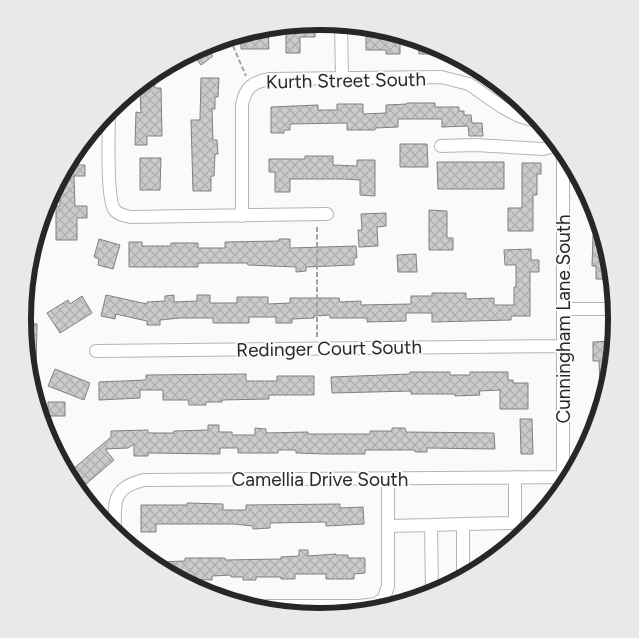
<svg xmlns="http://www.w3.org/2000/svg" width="639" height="638" viewBox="0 0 639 638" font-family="Figtree,sans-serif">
<defs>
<pattern id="building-cross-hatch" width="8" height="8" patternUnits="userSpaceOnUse" patternTransform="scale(1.25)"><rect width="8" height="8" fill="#caccc9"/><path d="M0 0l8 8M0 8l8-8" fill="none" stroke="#aeafad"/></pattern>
</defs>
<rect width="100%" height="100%" fill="#fbf9fc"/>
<path fill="url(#building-cross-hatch)" stroke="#80817f" d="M308,24H315V37H300V53H286V28Z
M268,31L269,49H241V37Z
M366,31L400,37V54H386V50H366Z
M227,40L210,53L213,56L201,65L192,53L206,44Z
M418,41L431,43L432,54H419Z
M154,78L155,88H161L162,136H147V145H135L136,112L141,113L140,92H145V85Z
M201,78H219L218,97H215V109H212L213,140H217L218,154H215L214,176H211V191H193L191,120H200Z
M407,103H435V107H459V111H464V115H471L472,123H482L483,136H469L468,126L442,127V119H398V127L375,128V130H347V123L290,124V130H284V133H271V107L318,105V110H337V104H363V114L386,113V105L407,104Z
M400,144H427L428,167H400Z
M78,154V165H85V176H74L75,206H87V218H77V240H56V206H60L59,183Z
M305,156H333V165L357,166V160H375V196L360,195V180L344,179H290V192H275V172H269V159H305Z
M140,158H161L160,190H140Z
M437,162H504V189H438Z
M522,163H541V174H537V195H533V231H508V208H522Z
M429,210L447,211V238H453V250H429Z
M386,213V226L377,227L378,246L359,247L358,230H362L361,214Z
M593,236H601L609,279H596V266H592Z
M99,239L120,245L113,269L98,265L99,259L94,257Z
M279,239H290V248L356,246L357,258H354V265L306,267V271L296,272V267L248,265L247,263H198V267H129V242H142V246H171V243H198V248H225V242L279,241Z
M531,249V260H539V272H530V316H511V320L432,322V313H406V321L367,322V318H330V315L314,316V318L292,319V323H276V317H249V323H213V318H180L160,320V325H147V321L116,314L115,319L101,316L106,295L147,304V302L165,301V296L174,295V302L197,301V295H210V303H237V297H268V304L290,303V298H339L340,302L361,301V305L411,304V296H432V293H466V299L494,298V305H514V287H516V265H505L504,250Z
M416,254L417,272H398L397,255Z
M82,296L92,313L60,333L47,313L68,300L70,304Z
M23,324H37L36,370H32Z
M613,341L604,388L600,387L599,361H593V342Z
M55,369L90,383L84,400L48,386Z
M410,372H450V375H470V372H508V380H513V383H528V409H500V390L479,391L480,395L455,396V394H411V391L332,393L331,377L410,374Z
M246,374V381H277V376H314V395H269V399L222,400V402H206V405H189L188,400H163V390H140V398L99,400V382L146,380V375Z
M48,402H65V416H48Z
M520,419H532L533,454H521Z
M208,425H219V432H232V435H255V428L266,429V433L308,432V434H370V431H392V428H405L406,432L494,433L495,449L427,448V452H415V450H365V454H325L296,453V450H278V453H238V448H220V454L148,453V456H134V444L128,448L105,449L114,460L86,484L73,469L111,437V431L148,430V433H174V431L208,430Z
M187,503L223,504V510H246V505L340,504V508L363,507L364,524L326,526V522L270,523V528L253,529V526L234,524H156V532H141V505H187Z
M299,550H308V556L336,554V555H348V558H365V573L354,574V579H326V574H295V579H281V577H256V580H243V577H231V575L212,576V580L184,579L158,562L185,561V558H225V560L281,559V557L299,556Z"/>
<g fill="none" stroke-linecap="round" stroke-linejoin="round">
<defs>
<path id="minor" d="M341,25L342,78
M109,108C109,127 106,196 114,209C118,215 125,216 131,217L327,214
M441,146L475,145L543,149L555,146
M242,216V105C245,88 252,82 270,79L441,77L469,84L502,107L519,116L539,122
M563,309H615
M96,351L563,346
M563,480V158
M431,525L463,524
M388,526L431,525L432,594
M115,533C115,504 110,488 144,480L565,477
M463,574V524L511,523L515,519V477
M267,606H359L376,604L384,598L388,586V479"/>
</defs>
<use href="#minor" stroke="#b5b3b6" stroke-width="14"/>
<path stroke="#a4a2a4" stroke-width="2" stroke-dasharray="5 2.5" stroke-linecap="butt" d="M230,39L246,76
M317,227V337"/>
<use href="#minor" stroke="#fff" stroke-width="12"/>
</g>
<g text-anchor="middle" stroke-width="4" stroke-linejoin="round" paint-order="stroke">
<g font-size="19" fill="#282728" stroke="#fbf9fc">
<text transform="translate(346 80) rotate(-1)" y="7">Kurth Street South</text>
<text transform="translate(563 319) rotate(-90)" y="7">Cunningham Lane South</text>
<text transform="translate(329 348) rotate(-1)" y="7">Redinger Court South</text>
<text x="320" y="486">Camellia Drive South</text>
</g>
</g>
<path d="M0 0H639V638H0ZM319 30H320A288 288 0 0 1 608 318V320A288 288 0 0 1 320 608H319A288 288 0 0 1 31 320V318A288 288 0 0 1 319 30Z" fill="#eae8eb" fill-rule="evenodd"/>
<path fill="none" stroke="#282728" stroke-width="6" d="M319 30H320A288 288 0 0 1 608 318V320A288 288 0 0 1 320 608H319A288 288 0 0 1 31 320V318A288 288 0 0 1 319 30Z"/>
</svg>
